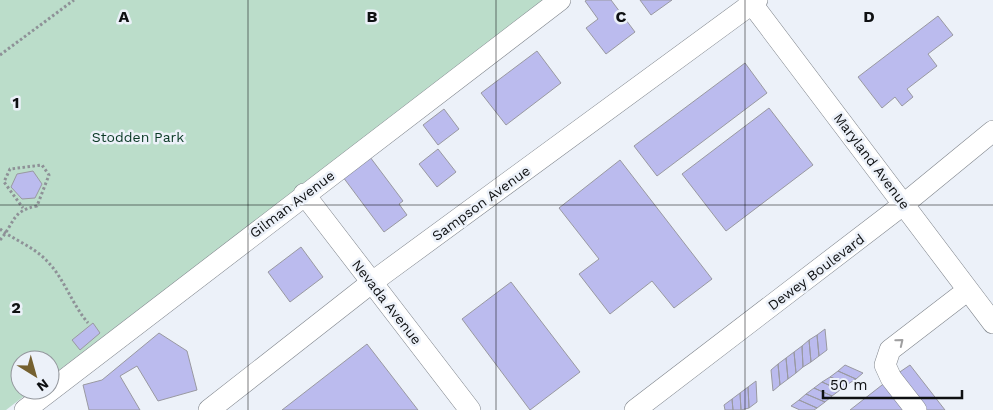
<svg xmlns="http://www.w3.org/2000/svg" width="993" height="410" viewBox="0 0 993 410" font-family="'Work Sans',sans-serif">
<rect width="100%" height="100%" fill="#ecf1f9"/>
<path fill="#bbddca" d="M0,0H546L50,377V360H20V390H32L6,410H0Z"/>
<path fill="#bbe" stroke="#9999a1" d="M587,0H611L635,32L606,54L586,28L598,19L585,1Z
M640,0H672L651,15Z
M938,16L953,35L928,54L937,66L907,89L913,97L902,106L895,97L882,108L858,77Z
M537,51L561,83L506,125L481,93Z
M745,63L767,93L657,176L634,146Z
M769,108L813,165L726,231L682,174Z
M444,109L459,129L438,145L423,125Z
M438,149L456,172L437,187L419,164Z
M367,153L403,201L399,204L407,215L384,232L340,173Z
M620,160L712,279L674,308L652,281L610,314L579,274L599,259L559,208Z
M33,171L42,184L35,198L22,199L11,187L17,174Z
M301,247L323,277L290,302L268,272Z
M511,282L580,372L530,410L462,319Z
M93,323L100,333L80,350L72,340Z
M825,329L827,350L819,356L817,335Z
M159,333L187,351L197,390L158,401L137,366L120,376L140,410H89L83,385L102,380Z
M817,335L819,356L811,362L809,340Z
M809,340L811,362L803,367L802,346Z
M367,344L418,410H282Z
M802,346L803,367L796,373L794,352Z
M794,352L796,373L788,379L786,358Z
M786,358L788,379L780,385L778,364Z
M778,364L780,385L773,391L771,370Z
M845,365L863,373L856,379L838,371Z
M910,365L945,410H850L891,378Z
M838,371L856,379L848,384L830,377Z
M830,377L848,384L840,390L822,382Z
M756,381L757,402L749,408L748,387Z
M822,382L840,390L832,396L814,388Z
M748,387L749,408L741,410L740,393Z
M814,388L832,396L825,402L806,394Z
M740,393L741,410H733L732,399Z
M806,394L825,402L817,408L799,400Z
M732,399L733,410H725L724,405Z
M799,400L817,408L814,410H800L791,406Z"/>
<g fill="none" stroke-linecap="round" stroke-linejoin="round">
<defs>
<path id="minor" d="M749,0L993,323
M304,194L470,410
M25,410L560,0
M209,410L371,283L757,0
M635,410L904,204L993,131
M916,410L891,378L885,365L890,350L968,290"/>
</defs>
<use href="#minor" stroke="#7f848b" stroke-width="22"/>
<path stroke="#8e9197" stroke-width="3" stroke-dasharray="2.5 2.5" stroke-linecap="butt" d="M0,55L74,0
M0,229C14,240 32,246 45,259C64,277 71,303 88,323
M0,240C15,223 11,211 37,206L49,175L42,165L10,169L4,182L23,208"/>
<use href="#minor" stroke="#fff" stroke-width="21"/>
</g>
<defs><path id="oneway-chevron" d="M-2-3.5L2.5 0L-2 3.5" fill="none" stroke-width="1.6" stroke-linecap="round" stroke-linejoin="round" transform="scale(1.25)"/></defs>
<use stroke="#9f9fa0" href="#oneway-chevron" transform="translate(900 342) rotate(-39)"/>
<path fill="none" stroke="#0e1012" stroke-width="1" stroke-opacity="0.55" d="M248,0V410M496,0V410M745,0V410M0,205H993"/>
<g text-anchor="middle" stroke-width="5" stroke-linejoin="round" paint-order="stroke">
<g font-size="14" fill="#0a3925" stroke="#ecf1f9">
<text x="138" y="142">Stodden Park</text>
</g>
<g font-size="14" fill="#0e1012" stroke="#ecf1f9">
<text transform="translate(872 161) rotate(53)" y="5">Maryland Avenue</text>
<text transform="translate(481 203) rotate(-36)" y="5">Sampson Avenue</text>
<text transform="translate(292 204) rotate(-37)" y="5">Gilman Avenue</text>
<text transform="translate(816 272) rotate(-37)" y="5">Dewey Boulevard</text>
<text transform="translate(387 302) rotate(52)" y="5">Nevada Avenue</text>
</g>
</g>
<g font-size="16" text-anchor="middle" font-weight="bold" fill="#0e1012" stroke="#ecf1f9" stroke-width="5" stroke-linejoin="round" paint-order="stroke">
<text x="124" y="22">A</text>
<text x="372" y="22">B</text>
<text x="621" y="22">C</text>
<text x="869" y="22">D</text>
<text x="16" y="108">1</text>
<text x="16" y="313">2</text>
</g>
<g transform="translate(35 375) rotate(143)"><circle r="24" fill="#ecf1f9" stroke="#93979d"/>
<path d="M0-4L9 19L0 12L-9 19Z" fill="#756130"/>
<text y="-8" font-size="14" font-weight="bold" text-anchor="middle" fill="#0e1012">N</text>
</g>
<path d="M823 390v8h139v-8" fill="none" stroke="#0e1012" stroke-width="2.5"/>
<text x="830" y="390" font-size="15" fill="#0e1012" stroke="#ecf1f9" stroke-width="4" paint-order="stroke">50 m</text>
</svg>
